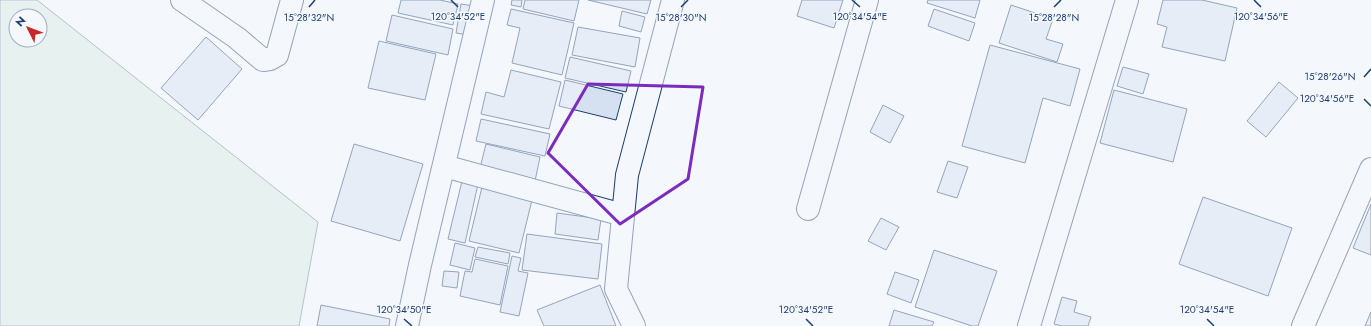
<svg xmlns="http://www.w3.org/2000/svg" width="1371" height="326" viewBox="0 0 1371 326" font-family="Jost,sans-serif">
<rect width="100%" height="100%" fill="#f4f7fb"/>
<path fill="#d7e8df" stroke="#687fa3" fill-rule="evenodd" d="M0,0H37L318,222L299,326H0ZM16,16H40V40H16Z"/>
<path fill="#d5e0f0" stroke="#1d3f73" d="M401,0H440L458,4L453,25L398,13Z
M512,0H522L521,7L511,5Z
M525,0H579L574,21L523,9Z
M588,0H651L647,14Z
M802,0H843L834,28L797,16Z
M928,0H980L975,18L927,3Z
M1163,0H1202L1237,8L1225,61L1162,47L1167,27L1157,24Z
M461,4L474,6L468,35L456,33Z
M1011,5L1053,19L1046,39L1063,44L1057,62L999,43Z
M511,9L574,23L562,75L512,63L520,28L507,25Z
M934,9L975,23L969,41L928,26Z
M622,11L645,17L641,32L619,26Z
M392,15L453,29L448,55L386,41Z
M578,27L640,38L635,67L572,55Z
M206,37L242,69L198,120L161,88Z
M379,41L436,54L425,100L368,88Z
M990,45L1080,69L1070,106L1043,98L1025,163L962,146Z
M570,57L631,71L626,92L565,78Z
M1123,67L1149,74L1143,94L1117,86Z
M511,70L561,82L549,129L481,114L486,92L504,97Z
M565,80L623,94L616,120L559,106Z
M1279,82L1298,98L1266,137L1247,121Z
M1114,90L1187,109L1173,162L1100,143Z
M883,105L904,116L890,143L870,132Z
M481,119L550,134L545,156L476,141Z
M354,144L423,164L400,241L331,221Z
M486,144L540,157L535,181L480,168Z
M948,161L968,167L957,198L937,192Z
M462,181L478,184L465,243L448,239Z
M482,187L532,200L519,253L469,241Z
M1203,197L1292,228L1268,296L1179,264Z
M1371,204V255L1353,248Z
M557,213L601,219L598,240L555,234Z
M881,218L899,227L886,250L868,241Z
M527,234L602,244L598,279L522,270Z
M455,243L475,248L470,270L450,265Z
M478,247L510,253L508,264L475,257Z
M934,250L997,271L978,326H972L915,307Z
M512,256L521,258L518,271L528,273L519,316L500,312Z
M475,259L508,266L500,305L460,296L465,271L472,272Z
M444,271L459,272L457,288L442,286Z
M895,272L919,280L911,303L887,294Z
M600,285L616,326H544L537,310Z
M1062,297L1077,301L1074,312L1091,317L1088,326H1062L1054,324Z
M321,305L390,319L389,326H317Z
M894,310L934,322L932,326H889Z
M1371,312V326H1365Z"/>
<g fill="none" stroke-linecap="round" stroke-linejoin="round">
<defs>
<path id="street" d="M182,0L237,38L263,60L270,59L277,55L292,0
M444,166L623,215
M808,209L867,0
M407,326L420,265L483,0
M634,326L616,289L627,175L673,0
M1029,326L1127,0
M1303,326L1371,169"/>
</defs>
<use href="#street" stroke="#1d3f73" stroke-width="24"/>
<use href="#street" stroke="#f4f7fb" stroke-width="22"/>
</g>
<path d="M0 0H1371V326H0ZM588,84L703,87L688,179L620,224L548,153Z" fill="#f4f7fb" fill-opacity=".55" fill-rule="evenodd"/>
<path fill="none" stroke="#7b2cbf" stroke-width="3" stroke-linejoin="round" d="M588,84L703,87L688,179L620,224L548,153Z"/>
<path fill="none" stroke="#1d3f73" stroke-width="1.5" d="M451,0L458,7M852,0L860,7M1254,0L1261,7M309,7L315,0M681,7L688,0M1054,7L1061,0M1364,77L1371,69M1364,99L1371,106M404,319L412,326M806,319L813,326M1207,319L1214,326"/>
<g font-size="10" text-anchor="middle" fill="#1d3f73" stroke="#f4f7fb" stroke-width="3" stroke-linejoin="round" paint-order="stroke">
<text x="458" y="20">120°34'52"E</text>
<text x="860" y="20">120°34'54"E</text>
<text x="1261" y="20">120°34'56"E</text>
<text x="309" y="21">15°28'32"N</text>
<text x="681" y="21">15°28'30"N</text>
<text x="1054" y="21">15°28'28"N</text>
<text x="1330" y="80">15°28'26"N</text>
<text x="1327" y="102">120°34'56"E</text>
<text x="404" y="313">120°34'50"E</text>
<text x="806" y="313">120°34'52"E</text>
<text x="1207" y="313">120°34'54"E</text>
</g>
<g transform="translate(28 28) rotate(312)"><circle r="19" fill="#f4f7fb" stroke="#9eadc5"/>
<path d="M0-3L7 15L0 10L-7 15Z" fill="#c62828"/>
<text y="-6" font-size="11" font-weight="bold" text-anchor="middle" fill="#1d3f73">N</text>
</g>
</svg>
